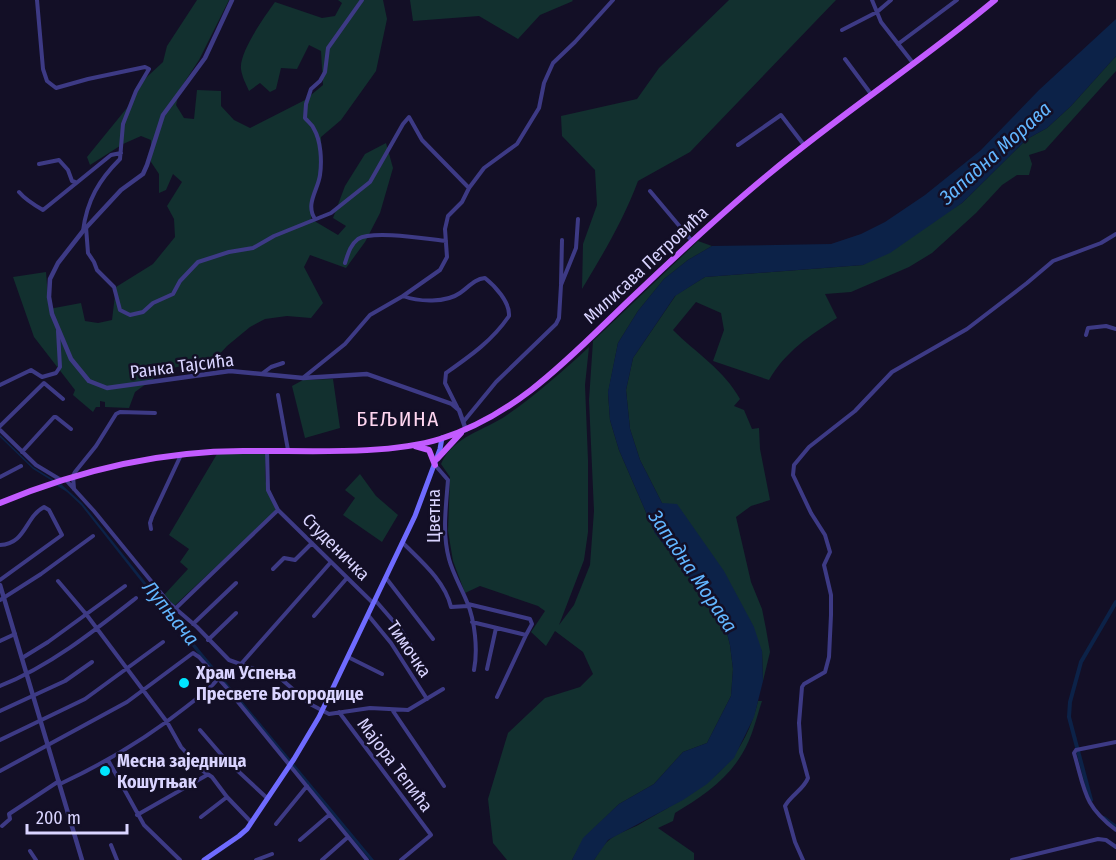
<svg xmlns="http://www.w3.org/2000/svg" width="1116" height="860" viewBox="0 0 1116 860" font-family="'Fira Sans Condensed',sans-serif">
<rect width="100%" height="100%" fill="#130f26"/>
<path fill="#12302f" d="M197,0H229L199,60L180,89L176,105L184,118L194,119L197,90L221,91V106L234,120L250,128L305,100L323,85L321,51L309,45L297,69L281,68L276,89L270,92L260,83L249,91C246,84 242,77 241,69C239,52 265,16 275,2L322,18L335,16L342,3L338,0H383L387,19L376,71L341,120L321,137L322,172L311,200V219L338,235L346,226L333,218L345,186L365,154L386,143L393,168L380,213L365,242L346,268L310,255L304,267L323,303L311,318L287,316L265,319L250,327L227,346L216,358L160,371L153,379L135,392L129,408L105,407V402L100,401V407H96L93,412L73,395L75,390L34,337L13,277L46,272L49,309L81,303L85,321L98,323L112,320L116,287L153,264L175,237L174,219L167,206L182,182L173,174L166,190L159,193V174L151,162V140L141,136L123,144L90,165L87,157L135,98L136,87L163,62L167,46Z
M410,0H572L573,1L540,15L518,39L479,16L413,21Z
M729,0H836L690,152L638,181C624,219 603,254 582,289L583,244L597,205L595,170L562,136L561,116L637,99L659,68Z
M1116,56V71L1045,150L1029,155L1032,164L1029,175H1017L1002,185L976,213L932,253L909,267L851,292L825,294L837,318C809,336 786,351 769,380L713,361L724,330L721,313L696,302L673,330C696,353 724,370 740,399L734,406L744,410L752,429L759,428L760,449L770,500L751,506L736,517L751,582L762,609L766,629L770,652L763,681L762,651L662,503L640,460L630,429L626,390L633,358L676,295L705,277L863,265L962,203L1027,139L1047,128L1071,106Z
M698,241L712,246L688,260L664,279L638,311L618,343L608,393L610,420L619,450L655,533L724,621L730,645L733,669L731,696L707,743L683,752L654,784L619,804L584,838L572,860H507L493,843L488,799L508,733L545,698L580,687L593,674L583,652L555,631L546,646L531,632L545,611L538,606L480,586L465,593L453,561L448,531L450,477L441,464C453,436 484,431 507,415C536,395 563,371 589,347L585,385L588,460V532L584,560L559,625L574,605L590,565L594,511L589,400L593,341Z
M333,379L340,428L305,438L292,386L303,380Z
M266,453C265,476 263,489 277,510L173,607L164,595L188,569L180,562L189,549L169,535L217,454Z
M360,474L376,496L398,515L382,542L343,515L355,498L345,490Z
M758,701H762C756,719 752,738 742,754C727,780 700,798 675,813L673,821L658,828L694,853V860H594C598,854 602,846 608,841C615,834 631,829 640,824C698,790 741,772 758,701Z"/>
<path fill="#0c2248" d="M1116,19V56L1071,106L1047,128L1027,139L962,203L890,253L863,265L705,277L675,296L633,358L626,390L630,429L640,460L662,503L677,504L724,571L754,627L762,651L763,681L754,717L734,758L707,784L683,800L608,840L594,860H572L583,838L619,804L654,784L683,752L707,743L731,696L733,669L730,645L724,621L655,533L619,450L610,420L608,392L618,343L638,311L664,279L688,260L712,246L831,244L861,234L885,222L925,195L981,150L1039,90Z
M61,484L82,503L202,653L374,860H370L196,651L81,505L67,492L56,485Z"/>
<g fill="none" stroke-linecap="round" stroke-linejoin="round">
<path stroke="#0c2248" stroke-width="1.5" d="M0,436L33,468L54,481"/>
<path stroke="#0c2248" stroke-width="4" d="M1091,800L1069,717L1070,702L1081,662L1116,602
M1104,818L1116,827"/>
<path stroke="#3d3a85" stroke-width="4" d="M37,0L43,69L47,81L56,88L88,79L145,67L149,69L136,91L123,124L120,159C99,180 87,200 83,231
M872,0L881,22L913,63
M842,30L877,12L891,0
M898,44L957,0
M845,59L871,94
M738,145L781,115L804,145
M39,164L59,160L68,170L72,181L75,182
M650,191L692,241
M19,192C24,198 36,206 43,210L111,155L121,153
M315,219C305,204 318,190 320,175C322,161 321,141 314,129C312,124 308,122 305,118L306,104L311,89L320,81L325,72L328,48L362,0
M86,227L88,253L94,262L97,270L114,287L120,310L130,315L143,312L153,303L173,294L180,281L198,262L229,252L253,248L274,236L331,213L370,182L403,124L409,117L422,140L469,188
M345,263C348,254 350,245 358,239C373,230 427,239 446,241
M561,284L562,240
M403,296C419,302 446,303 460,293C469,287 474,279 485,278C495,286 510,302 509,316C492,341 470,356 446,373L445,383L457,407
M1086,335L1088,328L1106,326L1116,329
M263,373L271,367L283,363
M304,377L345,344L370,315L403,296L440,270L447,257L445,229L448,216L462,202L469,188L484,168L517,144L539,108L544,83L553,63L575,42L613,0
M0,385L31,370L42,377L56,373L60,367L58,331
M278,395L288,450
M464,421L496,382L556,324L559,318L561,285L576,248L578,219
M0,426L44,383L63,399
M0,430L36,465L61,480
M267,450L268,490L278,510L373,603
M22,452L54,417H56L71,429
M435,465L448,480C446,506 442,533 449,559C453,574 461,587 467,602C475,621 478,650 474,670
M0,477L21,466
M65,479L94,511L169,603L197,627L229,660L280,678L310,704L329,714L370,708L408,710L443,689
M74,489L73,476L75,472L96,446L116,414L120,412L155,413
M151,529L150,523L152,517L181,455
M403,543C421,561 445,581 451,607L468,606
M0,545C26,544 25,517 44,507L49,510L62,535L0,580
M273,569L284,558L295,560L312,543
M386,578L433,639
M58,581L86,614L167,722L181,747L203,771L212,777L227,797L251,822
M0,600L41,574L93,536
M375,600L401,630L423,666
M468,604L530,619L532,624L526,635
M175,609L278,510
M368,615L391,643L427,699
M314,616L347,578
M472,622L526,635L497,697
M193,624L236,583
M208,640L236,613
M0,641L15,634
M348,657L382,674
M22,658L48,642L125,586
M241,664L331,562
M487,669L496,628
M0,686C50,666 94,631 136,598
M0,711L65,681L92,662
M393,711L444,786
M339,712L431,835L401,860
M200,730L225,759L267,798
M0,740L85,699L163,642
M1116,742L1076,750L1074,753C1085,790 1083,805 1116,830
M108,760L144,825L180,860
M0,771L127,702L193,653L199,657L225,686L367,860
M60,784C105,763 147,738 186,707C196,699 209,690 217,680
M137,815L207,775
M201,817L227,797
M276,824L307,786
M2,826L10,819L9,814L59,781
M300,840L329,815
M111,845L117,860
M30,851L36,860
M256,860L272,854
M322,860L348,837
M803,860L795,842L785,806C791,795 804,789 808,778L801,752L799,723L802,687L804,684L825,672L829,657L831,615V595L824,565L830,552L825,535L811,513L793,475L794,465L809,447L855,411L892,372L967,329L1027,283L1053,261L1101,243L1116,234
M1012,860L1098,839L1106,840L1116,847"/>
<path stroke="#3d3a85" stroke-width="4.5" d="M232,0L205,58L163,115L147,165L143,174L121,190L83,231L58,263L50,279L49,297L52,314L71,359L89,381L107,388L230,371L303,378L367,374L452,404L459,410L466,430
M0,585L82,860"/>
<path stroke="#6f6bff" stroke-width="5" d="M204,860L239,836L247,829L294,759L319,717L415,516L440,449L442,438"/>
<path stroke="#c25bff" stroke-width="6" d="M415,446L429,450L435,465
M437,459L461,433
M0,503C77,471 159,451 243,451C302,450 385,456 440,439C523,413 578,348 639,291C681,251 724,211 769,174C842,113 922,61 995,0"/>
</g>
<g fill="#00e5ff" stroke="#130f26" stroke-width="2">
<circle cx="184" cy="683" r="6"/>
<circle cx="105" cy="771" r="6"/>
</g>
<g text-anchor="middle" stroke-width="5" stroke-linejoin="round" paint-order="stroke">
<g font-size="18" fill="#d9d4ff" stroke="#130f26">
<text transform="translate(646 265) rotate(-43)" y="6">Милисава Петровића</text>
<text transform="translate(182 366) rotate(-7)" y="6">Ранка Тајсића</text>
<text transform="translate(434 516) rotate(-90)" y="6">Цветна</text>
<text transform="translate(336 547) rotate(45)" y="6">Студеничка</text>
<text transform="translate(409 649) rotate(56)" y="6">Тимочка</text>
<text transform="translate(395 765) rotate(53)" y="6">Мајора Тепића</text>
</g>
<g font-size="18" font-weight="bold" fill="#d9d4ff" stroke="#130f26" text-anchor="start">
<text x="196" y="679">Храм Успења<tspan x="196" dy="21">Пресвете Богородице</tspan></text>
<text x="117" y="767">Месна заједница<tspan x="117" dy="21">Кошутњак</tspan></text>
</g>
<g font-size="20" font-style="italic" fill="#62b6ff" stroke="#130f26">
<text transform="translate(995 153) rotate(-42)" y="7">Западна Морава</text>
<text transform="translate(693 571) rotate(56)" y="7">Западна Морава</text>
<text transform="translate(171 613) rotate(51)" y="7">Лупњача</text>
</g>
<g font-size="21" letter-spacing="1.5" fill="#ffd6f0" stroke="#130f26">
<text x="398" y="426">БЕЉИНА</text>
</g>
</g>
<path d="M27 824v9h100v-9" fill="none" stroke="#d9d4ff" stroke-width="3"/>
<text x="36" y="824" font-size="18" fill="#d9d4ff" stroke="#130f26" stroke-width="4.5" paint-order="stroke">200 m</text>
</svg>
